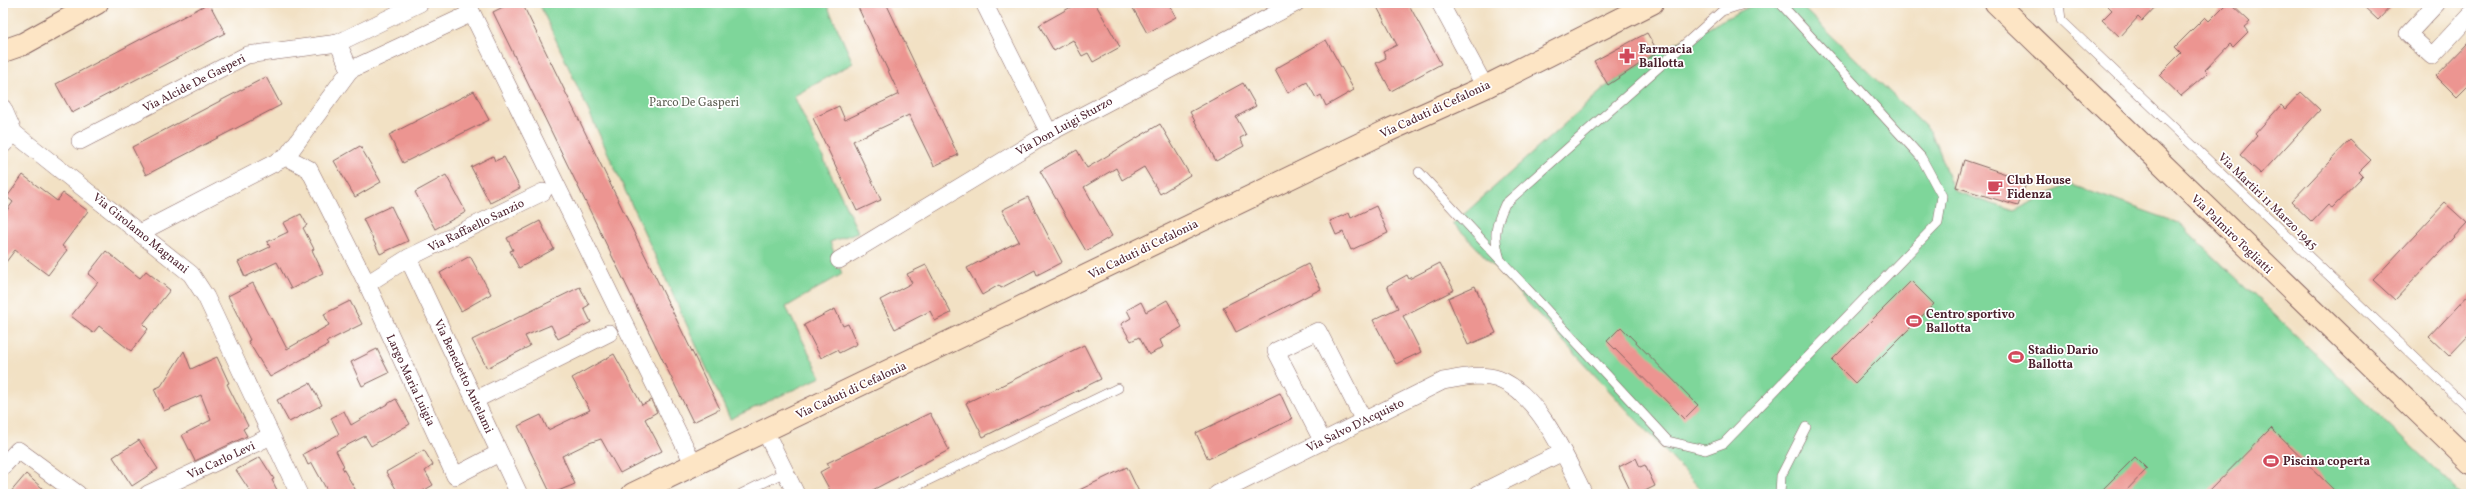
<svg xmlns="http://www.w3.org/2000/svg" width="2474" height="497" viewBox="0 0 2474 497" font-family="Vollkorn,serif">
<rect width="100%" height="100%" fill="#fff"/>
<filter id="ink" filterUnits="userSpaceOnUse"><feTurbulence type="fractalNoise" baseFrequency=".025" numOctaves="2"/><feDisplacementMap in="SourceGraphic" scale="8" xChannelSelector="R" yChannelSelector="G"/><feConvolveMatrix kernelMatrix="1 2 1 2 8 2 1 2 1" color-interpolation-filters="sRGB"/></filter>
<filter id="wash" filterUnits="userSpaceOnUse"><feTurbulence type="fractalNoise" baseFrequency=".012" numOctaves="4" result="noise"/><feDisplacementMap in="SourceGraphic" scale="16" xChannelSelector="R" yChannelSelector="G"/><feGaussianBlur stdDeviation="0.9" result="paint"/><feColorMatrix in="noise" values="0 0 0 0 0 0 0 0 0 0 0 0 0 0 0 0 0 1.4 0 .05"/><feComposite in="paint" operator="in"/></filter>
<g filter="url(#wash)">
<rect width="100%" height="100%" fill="#f2e1c4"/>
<path fill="#7ed69a" stroke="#647a62" d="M539,3H826L853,63L794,96L858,232L830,242L842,274L786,307L821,377L730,419Z
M1757,3H1798L1931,132L1954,191L2014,211L2069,184L2179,223L2461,494H1705L1464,234L1453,224L1608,85L1658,52Z"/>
<g id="blocks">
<path fill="#ec9591" d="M209,3L225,33L72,113L56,84Z
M511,3H522L720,409L693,422L493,12Z
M856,3H886L958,155L934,166L909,115L853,141L881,200L857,211L813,118L839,106L845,120L899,94Z
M1078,3H1095L1120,47L1093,62L1088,53L1082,56L1073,40L1054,51L1039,25Z
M1130,3H1168L1176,17L1147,33Z
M1375,3H1408L1441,64L1391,91L1376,63L1386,58L1383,52L1397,45Z
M2105,3H2159L2142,21L2138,17L2120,37L2102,20L2112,10Z
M2227,3H2230L2250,22L2244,27L2248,32L2233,47L2230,44L2205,70L2208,73L2181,96L2159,75L2181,53L2175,47L2205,17L2209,21Z
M2360,3H2394L2378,20Z
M1647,33L1658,52L1608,85L1594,61Z
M1326,40L1354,90L1326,106L1321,95L1316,98L1307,82L1288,93L1275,69Z
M2471,40V83L2457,97L2436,76Z
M266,77L281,105L146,175L132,147Z
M1243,83L1256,106L1236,117L1246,135L1240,138L1244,146L1216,161L1190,112Z
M474,91L489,120L403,163L389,135Z
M2301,92L2320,110L2261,174L2240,155L2257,136L2255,134L2281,105L2285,109Z
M1160,124L1190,175L1160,194L1144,167L1122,180L1116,168L1084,187L1112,236L1086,251L1040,171L1077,150L1087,168Z
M2350,140L2371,160L2359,172L2363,176L2332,208L2328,205L2312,222L2291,202Z
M360,146L381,182L355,197L334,161Z
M493,156L495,161L504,157L520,188L490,203L471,167Z
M1964,160L2027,181L2018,206L1956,187Z
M23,175L57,201L63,193L88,211L62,246L67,250L48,275L15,250L3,266V216L13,202L7,197Z
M446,175L466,212L435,229L415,192Z
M1028,197L1062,262L1037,275L1035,270L1001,288L999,285L982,295L967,268L1019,241L1002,210Z
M2445,203L2467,223L2395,300L2373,280Z
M391,206L408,241L380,254L363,219Z
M1376,206L1388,233L1351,250L1343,232L1336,235L1330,221L1349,213L1351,218Z
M301,214L307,225L303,228L314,249L312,250L323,273L291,289L277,262L245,277L238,262L270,247L267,242L288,232L283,223Z
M540,221L554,249L519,268L510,251L513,250L507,238Z
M106,251L140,278L146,271L170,290L143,324L148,329L131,351L99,326L93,333L71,316L98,282L88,274Z
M470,256L491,294L461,311L440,273Z
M1440,263L1454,290L1403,316L1421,352L1396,364L1373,320L1398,308L1387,286L1407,275L1409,279Z
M1308,264L1321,289L1236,332L1223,307Z
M926,265L951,313L935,321L930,311L895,329L880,300L912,283L907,274Z
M1911,281L1934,304L1855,383L1832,360Z
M253,283L287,349L329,325L324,314L350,301L362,324L326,342L328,345L270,377L248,341L250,340L228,296Z
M1475,286L1496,333L1468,345L1448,298Z
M580,287L589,305L584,308L591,322L558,339L551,325L525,336L530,346L487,368L472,340Z
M2471,292V333L2449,356L2429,337Z
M1167,300L1182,327L1160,340L1163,347L1149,355L1139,337L1131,341L1121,324L1131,318L1127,310L1141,302L1146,312Z
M835,309L843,326L848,324L857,344L839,353L837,350L821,358L804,325Z
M1621,327L1698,405L1684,419L1607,341Z
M1084,345L1101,379L983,437L966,403Z
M377,349L389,373L362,386L351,362Z
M184,351L191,369L217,357L229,383L227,384L248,426L243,429L247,436L195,461L182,435L211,420L201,395L164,411L154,389L161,386Z
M614,354L642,405L651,400L657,412L645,419L662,451L620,473L601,439L589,443L562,456L575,484L551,494L518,426L541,415L548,430L590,410L572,378Z
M310,383L322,405L289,422L277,400Z
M1280,393L1292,419L1208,459L1196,433Z
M396,399L410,424L371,446L365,436L336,451L344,466L342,467L358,494H329L312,463L308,465L303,454L339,434L331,418L344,411L351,425Z
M930,413L949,450L865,494H832L820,472L829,467L827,463Z
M2271,428L2338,494H2206Z
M139,440L158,469L132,486L113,457Z
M424,450L433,465L425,471L433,485L418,494H399L386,472Z
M260,457L274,479L272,480L279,494H252L236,470Z
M2135,457L2147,469L2123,494H2098Z
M1636,458L1640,467L1645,465L1655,486L1639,494H1632L1619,467Z
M1127,467L1140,494H1071Z
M26,474L49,494H9Z"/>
</g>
</g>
<g filter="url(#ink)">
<use href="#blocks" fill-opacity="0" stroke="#856361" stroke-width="1"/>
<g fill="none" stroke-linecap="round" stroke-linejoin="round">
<defs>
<path id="lane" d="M2059,3L2061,20L2471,411
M1419,172L1668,441L1705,450L1724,443L1938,223L1942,196L1921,157L1780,3
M1500,259C1493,236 1495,226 1505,204L1722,11L1747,3
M741,494L785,472
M900,494L1118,388
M1780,494L1781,476L1806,427"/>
<path id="street" d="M467,3L694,465
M984,3L1049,133
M1440,3L1485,87
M2437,3L2408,34L2432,56L2471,14
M338,43L420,3
M3,108L14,133L191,274L206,297L299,494
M80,141L247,55L338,43L350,70
M3,145L14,133
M286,157L309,169L367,284L455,476L499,453
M141,232L286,157L350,70L472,13
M408,258L519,494
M839,260L1049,133L1296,3
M367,284L408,258L543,192
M475,400L609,333
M765,431L796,494
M1323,442L1276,351L1318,331L1364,421
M3,466L18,450L78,494
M148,494L271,436
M1217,494L1443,381C1461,378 1480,373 1498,379C1539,394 1566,458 1584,494
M1478,494L1563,452"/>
<path id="secondary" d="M1996,3L2471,463
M3,51L23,44L97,3
M633,494L1387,131L1485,87L1652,3"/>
</defs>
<use href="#lane" stroke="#856361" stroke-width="10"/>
<use href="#street" stroke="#856361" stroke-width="18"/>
<use href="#secondary" stroke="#856361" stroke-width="24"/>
<use href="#lane" stroke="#fff" stroke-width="9"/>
<use href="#street" stroke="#fff" stroke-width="17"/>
<use href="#secondary" stroke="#fde5c5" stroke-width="22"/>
</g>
</g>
<defs>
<symbol id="pharmacy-bare" viewBox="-9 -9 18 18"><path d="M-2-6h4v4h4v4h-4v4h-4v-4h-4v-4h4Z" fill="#d1495b" stroke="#fff" stroke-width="2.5" paint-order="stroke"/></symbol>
<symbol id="cafe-bare" viewBox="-9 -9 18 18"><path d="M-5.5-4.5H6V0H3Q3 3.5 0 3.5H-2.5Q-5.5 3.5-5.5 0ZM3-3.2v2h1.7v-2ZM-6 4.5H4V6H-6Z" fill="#d1495b" stroke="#fff" stroke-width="2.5" paint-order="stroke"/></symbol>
<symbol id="stadium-bare" viewBox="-9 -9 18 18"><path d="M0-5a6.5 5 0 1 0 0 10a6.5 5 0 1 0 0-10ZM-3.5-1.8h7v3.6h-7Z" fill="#d1495b" stroke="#fff" stroke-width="2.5" paint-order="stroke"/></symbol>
</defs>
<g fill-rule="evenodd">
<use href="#pharmacy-bare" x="1616" y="45" width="22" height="22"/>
<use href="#cafe-bare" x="1984" y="176" width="22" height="22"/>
<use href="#stadium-bare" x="1903" y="310" width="22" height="22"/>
<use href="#stadium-bare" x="2005" y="346" width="22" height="22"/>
<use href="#stadium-bare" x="2260" y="450" width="22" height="22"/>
</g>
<g text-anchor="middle" stroke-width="3.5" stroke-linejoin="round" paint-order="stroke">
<g font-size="12" font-weight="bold" fill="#4a1f2b" stroke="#fff" text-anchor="start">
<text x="1639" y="53">Farmacia<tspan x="1639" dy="14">Ballotta</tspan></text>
<text x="2007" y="184">Club House<tspan x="2007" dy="14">Fidenza</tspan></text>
<text x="1926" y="318">Centro sportivo<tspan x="1926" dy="14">Ballotta</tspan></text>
<text x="2028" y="354">Stadio Dario<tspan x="2028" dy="14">Ballotta</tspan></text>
<text x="2283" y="465">Piscina coperta</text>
</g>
<g font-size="12" fill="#4a1f2b" stroke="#fff">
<text transform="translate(194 83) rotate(-27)" y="4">Via Alcide De Gasperi</text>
<text transform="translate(1435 109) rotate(-25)" y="4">Via Caduti di Cefalonia</text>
<text transform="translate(1064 126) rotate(-29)" y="4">Via Don Luigi Sturzo</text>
<text transform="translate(2268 201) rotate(44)" y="4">Via Martiri 11 Marzo 1945</text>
<text transform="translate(476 225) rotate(-26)" y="4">Via Raffaello Sanzio</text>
<text transform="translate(141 233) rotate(39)" y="4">Via Girolamo Magnani</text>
<text transform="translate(2232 234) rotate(44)" y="4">Via Palmiro Togliatti</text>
<text transform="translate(1143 249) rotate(-26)" y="4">Via Caduti di Cefalonia</text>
<text transform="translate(464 376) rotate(65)" y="4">Via Benedetto Antelami</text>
<text transform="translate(411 380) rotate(65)" y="4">Largo Maria Luigia</text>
<text transform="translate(851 390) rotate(-25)" y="4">Via Caduti di Cefalonia</text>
<text transform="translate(1355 425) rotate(-26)" y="4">Via Salvo D'Acquisto</text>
<text transform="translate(221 460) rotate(-25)" y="4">Via Carlo Levi</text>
</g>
<g font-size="12" fill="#5c5f52" stroke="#fff">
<text x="694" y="106">Parco De Gasperi</text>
</g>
</g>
<rect width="2474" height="497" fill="none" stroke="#fff" stroke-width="16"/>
</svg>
